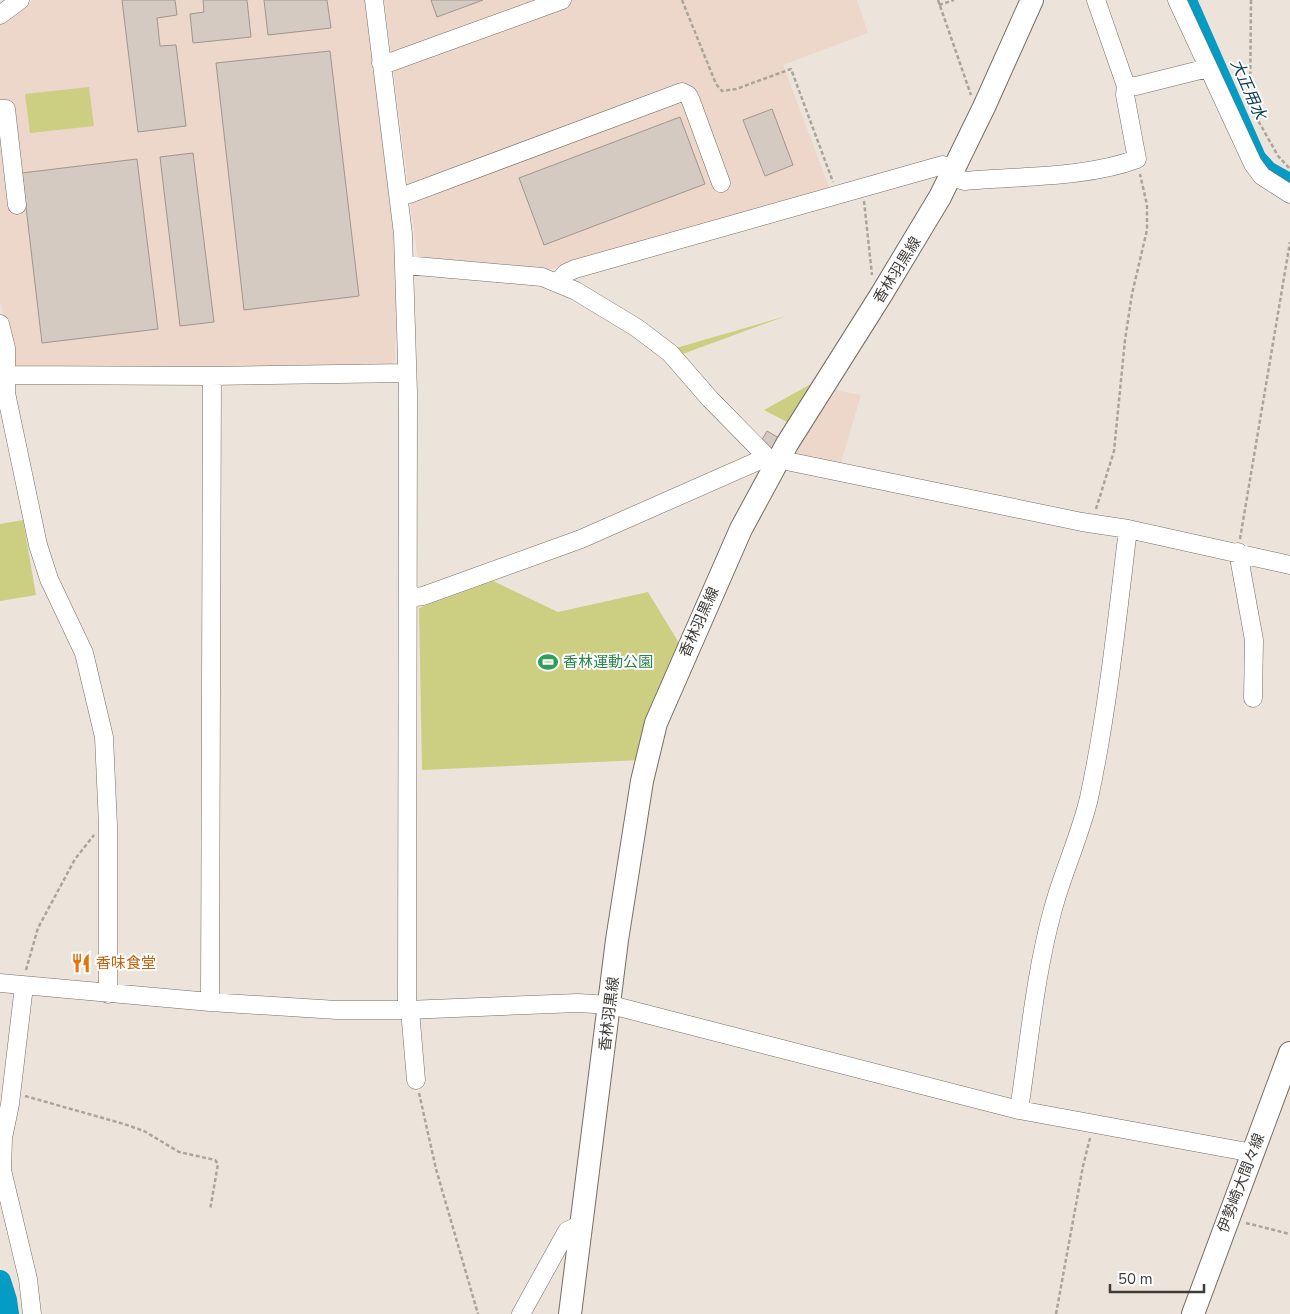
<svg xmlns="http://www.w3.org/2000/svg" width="1290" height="1314" viewBox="0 0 1290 1314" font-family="'Nunito Sans','Noto Sans JP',sans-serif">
<rect width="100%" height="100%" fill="#ece4da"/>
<path fill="#edd6ca" d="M33,0H366L394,229L397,267L395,361L388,367L19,369L13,364L10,339L0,302V24Z
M384,0H857L868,33L783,65L831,192L544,271L418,261Z
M834,390L861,395L840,466L794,454Z"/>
<path fill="#cccf81" d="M89,87L94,126L30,133L25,94Z
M786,316L680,355L676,348Z
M820,379L789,423L764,410Z
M23,520L36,595L0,601V524Z
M493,581L558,612L648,592L682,648L641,760L422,770L419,608Z"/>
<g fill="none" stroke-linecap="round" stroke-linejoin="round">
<path stroke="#049cc4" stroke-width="14" d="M1190,0L1259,157L1270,169L1290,180"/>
<path stroke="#049cc4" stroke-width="22" d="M0,1281L6,1300L8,1314"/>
</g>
<path fill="#d4cac2" stroke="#9f968e" d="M122,0H175L177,15L157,18L160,46L176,45L186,126L138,132Z
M203,0H247L251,37L193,43L190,14L204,12Z
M264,0H327L331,28L268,35Z
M431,0H483L437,17Z
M330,51L359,296L244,310L216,63Z
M772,109L793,165L765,176L743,120Z
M680,117L705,184L544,245L519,178Z
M193,153L214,322L180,326L160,157Z
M137,159L158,329L42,343L22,173Z
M767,431L779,438L773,450L760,443Z"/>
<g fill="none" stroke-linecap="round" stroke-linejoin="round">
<defs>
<path id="minor" d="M374,0L403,234L408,393L407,1010
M1096,0L1126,86H1136L1208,68
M1177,0L1253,164L1262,176L1290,194
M0,15L20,0
M381,63L391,62L562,0
M0,109H6L17,205
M951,177L965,181C1020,176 1086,178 1137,159L1125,95L1126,86
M399,196L409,194L682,92L688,95L691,101L721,183
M405,265L542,277L576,291L637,328L670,353L710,399L767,457L1082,522L1128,529L1290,565
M558,282L566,273L575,269L943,165L955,169
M0,324L6,348V393L38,545L49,579L84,653L104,737L108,826V994
M7,375L212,376L406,373
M1238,552L1254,640L1253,698
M408,598L423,596L581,539L767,457
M0,983L210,1002L337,1010H407L578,1003L611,1005L1019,1110L1253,1153
M24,986L10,1104L3,1138L2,1170L28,1279L32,1314
M210,1002L212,376
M410,1010L416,1080
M1019,1110C1029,1044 1035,974 1053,909C1063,872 1080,836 1089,798C1108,709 1117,619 1128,529
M521,1314L567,1231L582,1224"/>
<path id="major" d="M570,1314L617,940L642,781L656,723L741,529L787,444L881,295L940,197L984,107L1032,0
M1193,1314L1290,1053"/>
</defs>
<use href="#minor" stroke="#756e65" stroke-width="19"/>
<use href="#major" stroke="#756e65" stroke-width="24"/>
<path stroke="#aaa49c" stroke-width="2.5" stroke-dasharray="4 2.5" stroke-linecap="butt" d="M682,0L716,84L722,91L736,89L791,69L833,182
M938,0L971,95
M1251,0L1250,106L1278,156L1290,169
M939,5L954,0
M864,201L872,275
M1096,509L1114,451L1125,340L1132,294L1147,230V205L1140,174
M1240,539L1290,242
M26,970L38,928L75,859L94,835
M419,1093L436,1169L478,1314
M25,1096L124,1124L144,1131L179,1152L215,1160L218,1164L210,1210
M1246,1223L1290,1234
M1056,1314L1083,1166L1090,1138"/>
<use href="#minor" stroke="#fff" stroke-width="18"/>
<use href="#major" stroke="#fff" stroke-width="22"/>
</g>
<defs>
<symbol id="stadium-bare" viewBox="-9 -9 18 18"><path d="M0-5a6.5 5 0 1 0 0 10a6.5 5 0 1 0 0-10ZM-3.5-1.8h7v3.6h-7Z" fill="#2e9e5b" stroke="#fff" stroke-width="2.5" paint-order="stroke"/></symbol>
<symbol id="restaurant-bare" viewBox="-9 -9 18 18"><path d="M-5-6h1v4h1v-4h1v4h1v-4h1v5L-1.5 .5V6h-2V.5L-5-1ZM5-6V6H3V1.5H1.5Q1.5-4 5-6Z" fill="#e8710a" stroke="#fff" stroke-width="2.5" paint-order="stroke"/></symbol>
</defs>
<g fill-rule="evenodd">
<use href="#stadium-bare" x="534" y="648" width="28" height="28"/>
<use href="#restaurant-bare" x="67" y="949" width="28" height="28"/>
</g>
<g text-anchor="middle" stroke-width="4" stroke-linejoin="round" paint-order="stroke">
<g font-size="15" fill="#3f3c38" stroke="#fff">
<text transform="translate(897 270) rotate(-58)" y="5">香林羽黒線</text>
<text transform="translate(699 622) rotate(-66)" y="5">香林羽黒線</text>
<text transform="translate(609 1014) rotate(-83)" y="5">香林羽黒線</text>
<text transform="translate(1241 1183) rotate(-69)" y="5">伊勢崎大間々線</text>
</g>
<g font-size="15" fill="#27864d" stroke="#fff" text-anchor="start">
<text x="563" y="667">香林運動公園</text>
</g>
<g font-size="15" fill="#c56008" stroke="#fff" text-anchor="start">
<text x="96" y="968">香味食堂</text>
</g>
<g font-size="16" font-style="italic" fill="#063e4f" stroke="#fff">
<text transform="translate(1249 89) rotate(66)" y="6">大正用水</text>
</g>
</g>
<path d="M1110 1284v8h94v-8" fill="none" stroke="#3f3c38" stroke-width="2.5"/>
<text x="1118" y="1284" font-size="15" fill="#3f3c38" stroke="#ffffff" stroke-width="4" paint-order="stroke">50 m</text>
</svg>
